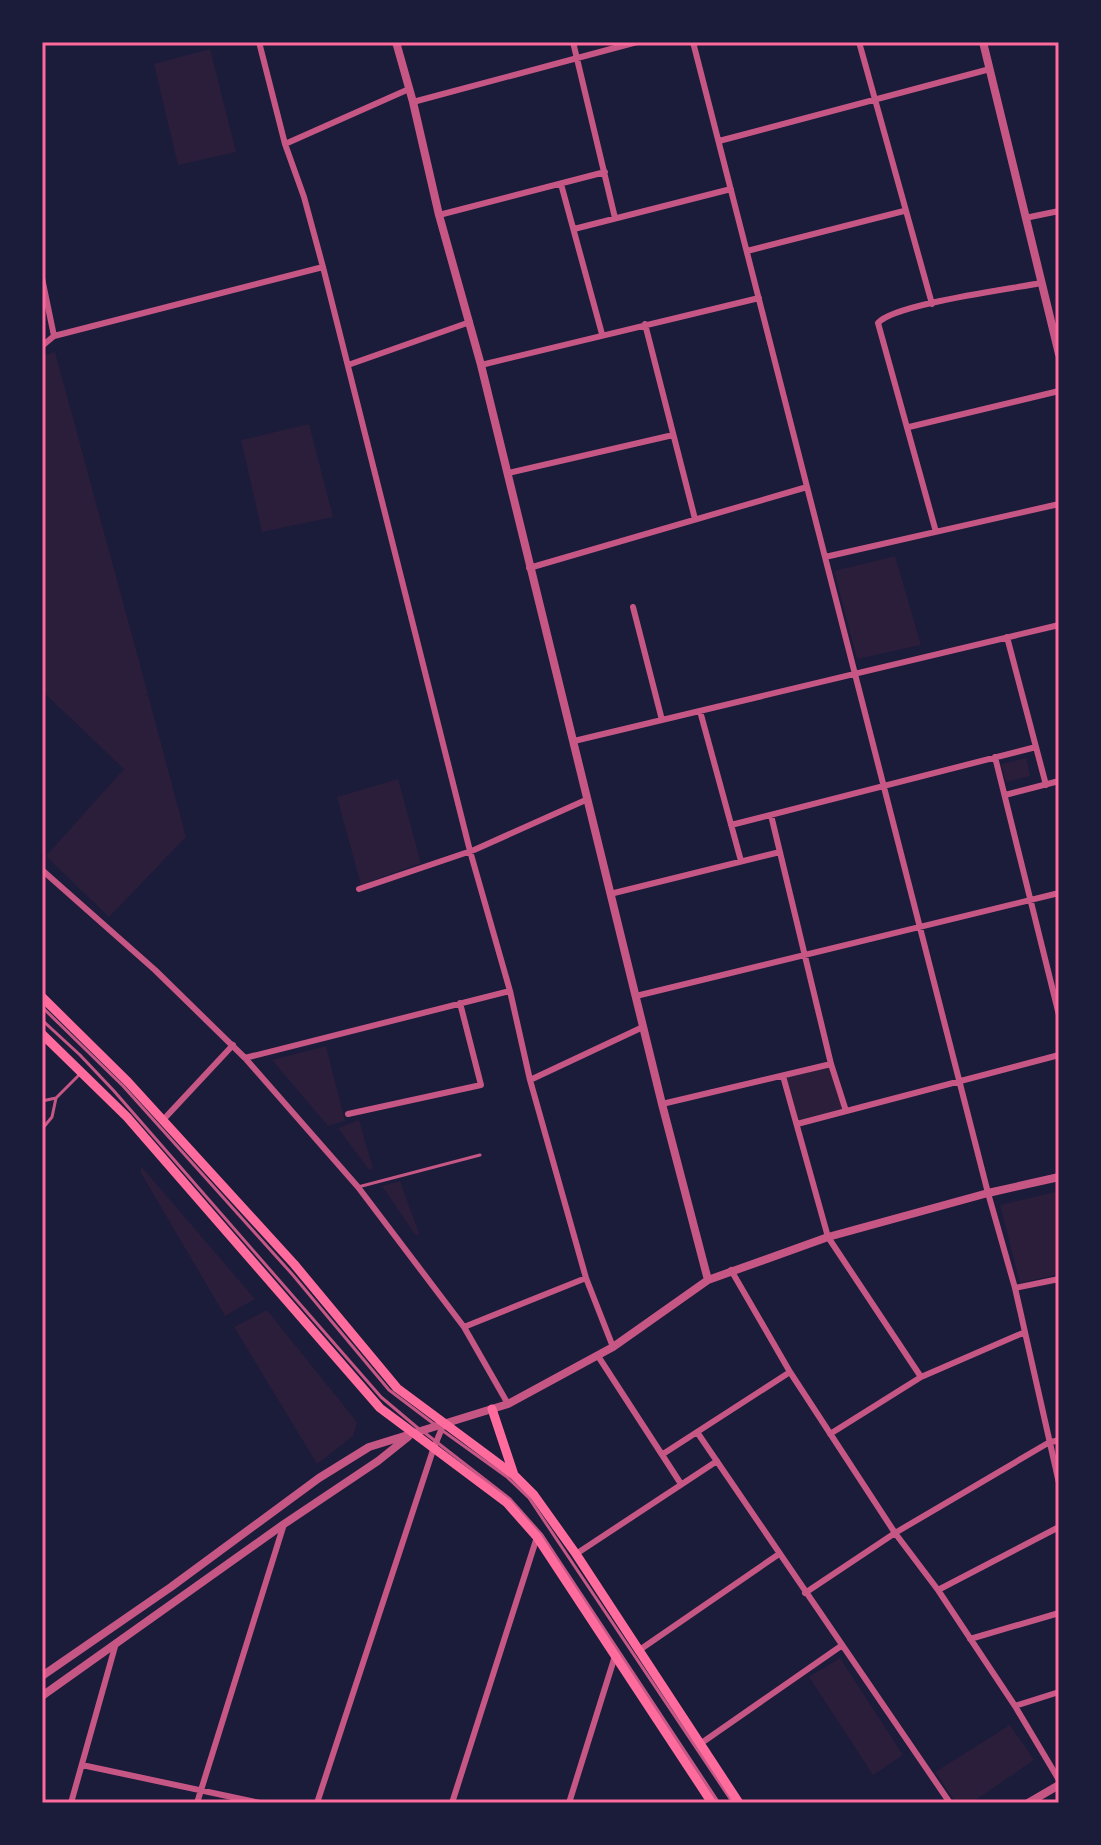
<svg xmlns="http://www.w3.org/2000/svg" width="1101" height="1845" viewBox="0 0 1101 1845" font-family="Georgia,serif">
<rect width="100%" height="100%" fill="#1b1b3a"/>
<path fill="#2a1e3b" d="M210,49L236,152L178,165L154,64Z
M55,352L148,694L144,696L148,695L186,837L109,917L46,856L124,769L42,691V365L45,355Z
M309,424L333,517L262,532L241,440Z
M895,556L921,645L857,659L834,571Z
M1026,758L1030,776L1006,782L1001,764Z
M398,779L421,863L361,885L337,797Z
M326,1046L345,1121L328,1126L272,1060Z
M831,1064L846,1111L797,1124L783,1076Z
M359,1120L373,1168L369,1170L338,1128Z
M141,1166L255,1299L225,1316L141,1173Z
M400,1181L419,1233L416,1236L382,1186Z
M1059,1191V1274L1020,1283L1000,1205Z
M267,1310L357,1422L353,1436L317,1464L234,1327Z
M840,1658L903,1755L873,1775L809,1677Z
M1010,1725L1034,1760L971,1803H956L935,1772Z"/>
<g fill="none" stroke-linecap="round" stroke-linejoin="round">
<path stroke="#c65784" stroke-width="3" d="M42,1007L123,1086L292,1274L389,1390L434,1424
M42,1020L80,1055L114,1091L381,1397L419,1429
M42,1101L56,1098L80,1074
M42,1129L52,1117L56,1098
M358,1187L480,1155
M443,1431L507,1477L529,1498L733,1803
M425,1433L510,1499L542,1535L719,1803"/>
<path stroke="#c65784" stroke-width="6" d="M259,42L285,144L304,197L323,267L470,851L510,991L530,1080L586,1278L613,1347
M573,42L615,218
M693,42L988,1193L1015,1288L1059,1483
M859,42L932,304
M413,102L637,42
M719,141L990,69
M285,144L409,89
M561,184L602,334
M439,215L605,172
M1025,218L1059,211
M574,229L731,189
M747,251L904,211
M42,278L54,336
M645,324L695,519
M42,346L54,336L323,267
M348,365L470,322
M481,365L759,298
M909,427L1059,391
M508,473L673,435
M936,532L878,323C894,304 1011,289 1041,283
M825,557L1059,504
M529,568L807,487
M633,607L662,720
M1007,637L1046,785
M700,711L741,861
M574,741L1059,625
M995,757L1059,1015
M1005,795L1059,781
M771,815L831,1064L846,1111
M731,825L1036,747
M42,870L155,970L245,1058L358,1187L464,1327L508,1404
M359,889L474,850L588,799
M610,894L780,852
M636,996L1059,893
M245,1058L510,991
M783,1076L828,1237L921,1377
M530,1080L643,1027
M662,1104L831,1064
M348,1114L481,1085L460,1003
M163,1120L233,1045
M797,1124L1059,1055
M731,1270L790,1372L895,1533L938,1590L1015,1706L1059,1780
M1015,1288L1059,1279
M464,1327L586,1278
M598,1356L681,1484
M697,1432L950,1803
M830,1434L921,1377L1025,1332
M663,1454L790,1372
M576,1554L717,1461
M938,1590L1059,1527
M805,1593L895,1533L1048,1443L1059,1440
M970,1639L1059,1613
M638,1651L779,1554
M1015,1706L1059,1692
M700,1744L841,1646
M82,1765L260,1803
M71,1803L116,1643
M197,1803L284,1524
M317,1803L433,1450L444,1423
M452,1803L537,1537
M569,1803L615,1656"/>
<path stroke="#c65784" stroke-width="8" d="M396,42L413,102L439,215L481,365L662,1104L708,1280
M983,42L1059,354
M42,1676L171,1587L319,1478L369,1447L508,1404L613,1347L708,1280L828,1237L988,1193L1059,1177
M42,1696L284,1524L378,1461L408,1437
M1028,1803L1059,1785"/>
<path stroke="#ff6b9d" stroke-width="9" d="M42,997L128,1082L294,1264L397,1388L514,1475L534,1495L576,1554L739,1803
M42,1034L127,1117L380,1408L507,1503L537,1537L712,1803
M492,1409L514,1475"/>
</g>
<rect width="1101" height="1845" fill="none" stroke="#1b1b3a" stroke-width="88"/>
<rect x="44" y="44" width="1013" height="1757" fill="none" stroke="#ff6b9d" stroke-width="3"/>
</svg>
